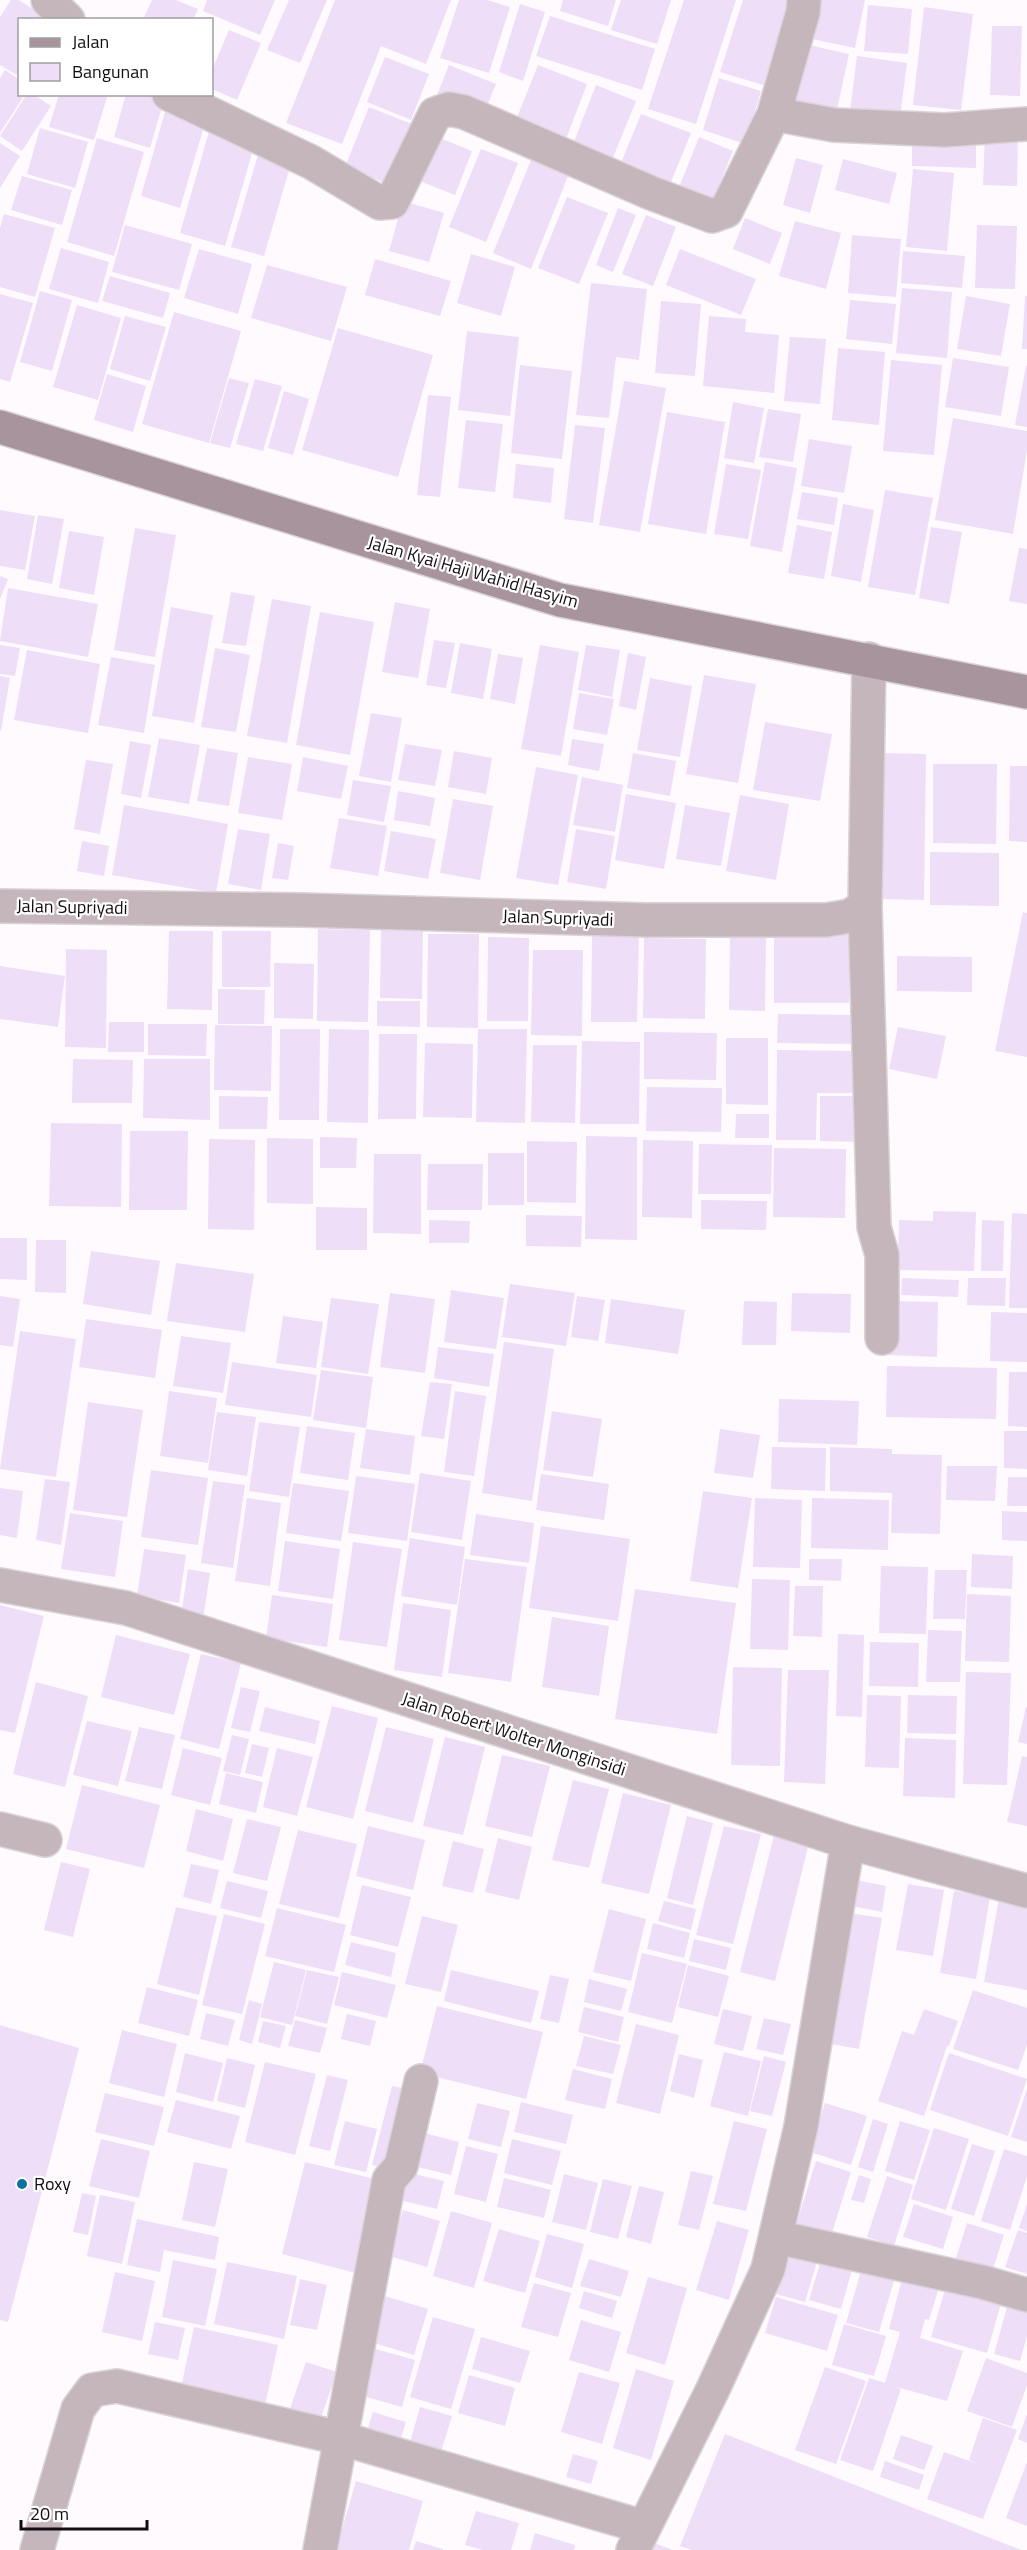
<svg xmlns="http://www.w3.org/2000/svg" width="1027" height="2550" viewBox="0 0 1027 2550" font-family="'Titillium Web',sans-serif">
<rect width="100%" height="100%" fill="#fffafe"/>
<path fill="#eedef8" d="M11,0H19L50,20H20V77L0,65V17Z
M152,0H176L198,9L193,20H143Z
M207,0H275L260,35L203,11Z
M289,0H327L300,63L267,50Z
M335,0H451L426,64L381,46L342,144L286,123Z
M459,0H487L510,7L489,73L440,58Z
M563,0H616L608,26L560,11Z
M621,0H671L657,44L611,30Z
M684,0H736L696,124L648,109Z
M743,0H787L797,3L770,87L720,72Z
M814,0H865L855,48L807,38Z
M520,4L545,12L523,81L499,72Z
M868,5L912,9L908,54L864,51Z
M924,7L973,14L961,110L913,105Z
M550,16L655,49L642,90L536,56Z
M992,26H1022L1020,96L990,95Z
M229,30L261,43L237,100L212,89V70Z
M804,44L849,54L836,114L791,105Z
M857,56L907,63L899,125L849,119Z
M385,57L429,74L411,120L367,102Z
M449,65L496,84L484,113L437,95Z
M538,65L587,84L566,139L516,120Z
M5,70L20,80V94H25L0,133V78Z
M719,78L761,91L745,144L703,130Z
M596,85L636,101L612,160L573,144Z
M27,94H33L51,106L22,151L0,136Z
M59,94H98L107,97L94,140L49,127Z
M126,94H144L164,100L150,148L114,137Z
M369,107L412,124L388,184L345,167Z
M165,112L205,123L180,208L141,196Z
M641,114L691,133L671,182L621,163Z
M40,128L88,142L75,188L27,174Z
M210,128L256,140L225,246L180,233Z
M985,132H1018L1017,186L983,185Z
M435,136L472,151L455,195L417,180Z
M699,137L733,151L710,207L676,195Z
M97,138L144,152L114,256L67,242Z
M912,139L976,142V168L912,166Z
M0,143L20,156L0,188Z
M481,149L518,163L486,242L449,227Z
M259,151L292,160L264,256L231,247Z
M796,158L823,165L810,213L783,205Z
M843,159L897,173L889,204L835,190Z
M531,160L568,176L531,269L493,253Z
M913,169L954,173L947,251L906,247Z
M22,176L72,190L62,225L11,210Z
M567,197L608,213L579,284L538,268Z
M403,201L444,213L429,262L389,251Z
M618,208L636,215L613,272L596,265Z
M4,214L55,228L35,297L0,287V228Z
M646,215L676,227L653,286L622,274Z
M745,218L782,233L770,264L733,249Z
M795,221L841,233L826,289L779,276Z
M125,225L192,244L179,290L112,272Z
M977,225L1017,226L1015,289L975,288Z
M852,235L901,239L896,297L848,293Z
M61,248L109,262L98,303L49,289Z
M199,249L252,264L238,314L184,298Z
M680,249L756,279L741,315L666,285Z
M903,251L965,256L962,288L901,283Z
M471,254L515,267L501,316L457,303Z
M375,259L451,281L440,316L365,295Z
M267,265L347,287L331,341L251,318Z
M110,276L170,293L163,318L102,301Z
M591,283L647,289L639,360L616,357L609,418L576,415Z
M902,288L952,292L947,358L896,353Z
M40,291L72,300L52,371L20,362Z
M0,294L33,303L10,382L0,379Z
M966,296L1010,304L1001,356L957,349Z
M1025,296H1027V349H1022Z
M850,300L896,304L892,344L846,339Z
M661,301L701,304L695,376L655,373Z
M77,305L121,318L98,400L53,387Z
M174,312L241,331L209,443L142,424Z
M125,316L166,327L150,381L110,369Z
M709,316L746,319L745,332L779,335L774,393L703,386Z
M338,328L433,355L398,477L302,450Z
M467,331L519,337L510,416L458,410Z
M790,337L826,339L820,404L784,401Z
M838,348L885,352L879,425L832,420Z
M953,358L1009,367L1001,416L945,407Z
M891,360L942,365L934,455L883,451Z
M520,365L572,371L562,459L511,453Z
M1026,366H1027V427L1015,425Z
M107,374L146,386L133,432L94,420Z
M229,378L249,383L230,448L210,443Z
M255,379L282,386L263,451L236,444Z
M624,381L666,388L640,532L599,525Z
M284,391L309,399L293,455L268,448Z
M428,395L451,397L440,497L417,495Z
M733,402L764,408L754,463L724,458Z
M768,409L801,414L793,462L759,457Z
M667,412L725,422L706,534L648,524Z
M953,418L1027,431V450L1013,534L935,520Z
M466,420L503,424L495,492L458,488Z
M575,425L605,428L593,523L564,519Z
M809,439L852,446L844,493L801,486Z
M765,462L797,468L782,552L750,546Z
M516,464L554,468L551,503L513,498Z
M726,464L761,470L748,539L714,534Z
M885,490L933,498L915,595L868,587Z
M802,492L838,498L834,525L797,519Z
M843,504L874,510L861,582L831,576Z
M0,510L35,516L25,570L0,566Z
M38,515L64,519L52,584L27,579Z
M797,525L832,532L824,579L788,573Z
M931,527L962,532L949,604L919,598Z
M135,528L176,535L155,657L114,650Z
M69,531L104,537L94,595L59,588Z
M1019,548L1027,549V604L1009,601Z
M0,576L8,579L0,599Z
M8,588L98,604L88,657L0,641Z
M231,592L255,596L246,646L222,643Z
M272,599L311,606L287,743L247,736Z
M395,602L430,609L418,678L382,672Z
M171,607L213,615L194,723L152,716Z
M320,612L374,622L350,755L296,745Z
M434,640L455,643L446,688L426,685Z
M460,643L492,649L483,699L451,693Z
M0,645L20,648L15,676L0,674Z
M540,645L579,652L561,756L521,749Z
M586,645L620,650L612,697L578,690Z
M215,648L250,655L236,732L201,727Z
M27,650L100,664L88,733L14,720Z
M628,653L646,657L636,710L619,706Z
M498,654L523,658L515,704L490,699Z
M111,657L155,665L144,733L98,725Z
M704,675L756,684L738,783L686,774Z
M0,676L10,678L1,731L0,730Z
M650,678L692,686L680,757L637,750Z
M579,693L614,699L607,735L573,729Z
M371,713L402,718L391,782L359,776Z
M765,722L832,734L820,801L753,790Z
M159,738L200,745L189,804L148,797Z
M572,739L604,744L599,771L568,765Z
M130,741L151,745L141,798L121,794Z
M405,744L442,750L435,786L398,780Z
M207,748L238,753L229,806L197,801Z
M454,751L492,758L486,794L448,787Z
M633,753L676,761L670,796L627,788Z
M880,753L926,754L924,900L878,899Z
M248,757L292,764L282,820L238,813Z
M303,757L348,766L341,799L297,791Z
M86,760L113,764L100,834L74,829Z
M933,764H997L996,844L933,843Z
M1010,766H1027V842L1009,841Z
M536,767L578,775L558,885L516,878Z
M582,777L623,785L615,832L573,825Z
M353,780L391,786L384,822L347,815Z
M398,791L435,798L430,826L394,820Z
M626,794L676,803L664,869L615,860Z
M740,795L789,804L776,880L726,871Z
M453,799L493,806L480,880L440,873Z
M124,805L228,824L216,893L112,875Z
M685,805L730,813L721,866L676,859Z
M339,818L387,826L378,876L330,868Z
M238,829L270,834L261,890L228,884Z
M576,829L615,836L606,889L567,882Z
M391,831L436,839L428,879L384,871Z
M82,841L109,846L104,876L77,871Z
M278,843L294,846L288,880L272,878Z
M930,852L999,853V906L930,905Z
M1023,912L1027,913V1057L995,1051Z
M318,929L370,930L368,1022L317,1021Z
M381,930L423,931L422,999L380,998Z
M774,930L850,931L849,1003H774Z
M169,931H213L212,1010L167,1009Z
M222,931H271L270,987H222Z
M428,934H479L478,1028L427,1027Z
M592,934H639L637,1022H591Z
M488,937L529,938L528,1021H487Z
M644,938L706,939L705,1019L643,1018Z
M730,938H766L765,1011L729,1010Z
M66,949L107,950L106,1048L65,1047Z
M533,950H583L582,1036L531,1035Z
M897,956L972,957V992L897,991Z
M274,963L314,964L313,1019L274,1018Z
M0,966L65,976L58,1027L0,1019Z
M218,989L265,990L264,1024H218Z
M377,1001H420V1027L377,1026Z
M778,1014L857,1015V1044L777,1043Z
M109,1022H144V1052H108Z
M148,1024H207L206,1056L148,1055Z
M215,1025L272,1026L271,1091L214,1090Z
M898,1027L946,1036L937,1079L889,1069Z
M280,1029H320L319,1120H279Z
M329,1029L369,1030L368,1123L327,1122Z
M478,1029H527L525,1123L476,1122Z
M644,1032L717,1033L716,1080L644,1079Z
M379,1034H417L416,1119H378Z
M726,1038H768V1105L726,1104Z
M582,1041L640,1042L639,1124H580Z
M425,1043L473,1044L472,1118L423,1117Z
M533,1045H577L575,1123L531,1122Z
M777,1050L854,1051V1093H817L816,1140H776Z
M73,1059L133,1060L132,1103H72Z
M144,1059H210V1120L143,1118Z
M647,1087L722,1088L721,1132L646,1131Z
M219,1096L268,1097L267,1129H219Z
M820,1096H859V1142L820,1141Z
M736,1114H769V1138H735Z
M51,1123L122,1124L121,1207L49,1206Z
M130,1131H188L187,1210H129Z
M586,1136L637,1137V1240L585,1239Z
M320,1137L357,1138L356,1168H320Z
M267,1138L313,1139V1204L267,1203Z
M209,1139L255,1140L254,1230L208,1229Z
M643,1140L693,1141L692,1218L642,1217Z
M527,1141L577,1142L576,1203L527,1202Z
M699,1144L772,1145L771,1194H698Z
M774,1148L846,1149L845,1218L773,1217Z
M488,1153H524V1205H488Z
M374,1154H421V1234L373,1233Z
M428,1164H483L482,1210H427Z
M701,1200L767,1201L766,1230L701,1229Z
M316,1207L367,1208V1250H316Z
M933,1211L976,1212L974,1271L898,1270L899,1220L933,1221Z
M1012,1213L1027,1214V1308H1009Z
M526,1215L582,1216L581,1247L526,1246Z
M429,1220L470,1221L469,1243H429Z
M982,1220L1004,1221L1003,1271H981Z
M0,1238H27V1280L0,1279Z
M36,1240H66V1293L35,1292Z
M91,1251L160,1261L151,1315L83,1304Z
M176,1263L254,1274L245,1332L167,1321Z
M902,1278L959,1280L958,1297L901,1295Z
M968,1278H1006L1005,1306L967,1305Z
M510,1284L575,1293L566,1346L502,1337Z
M451,1290L504,1298L496,1349L444,1342Z
M390,1293L435,1299L425,1373L380,1367Z
M792,1293L851,1294L850,1333L791,1331Z
M0,1296L20,1299L13,1347L0,1345Z
M577,1296L605,1300L598,1341L571,1337Z
M331,1298L379,1304L368,1374L321,1367Z
M611,1299L685,1310L678,1354L605,1343Z
M744,1301L777,1302L776,1345H742Z
M890,1301L938,1302L937,1357L889,1355Z
M991,1312L1027,1313V1362L990,1361Z
M283,1316L323,1322L316,1368L276,1363Z
M86,1319L162,1330L155,1378L79,1367Z
M20,1331L76,1339L56,1477L0,1469Z
M181,1336L231,1343L223,1393L173,1386Z
M504,1342L554,1349L532,1501L482,1493Z
M438,1347L494,1354L489,1387L434,1378Z
M232,1362L317,1375L311,1417L225,1405Z
M887,1366L997,1368L996,1419L886,1417Z
M321,1370L373,1377L366,1428L313,1420Z
M1009,1372H1027V1427L1008,1426Z
M430,1382L452,1384L444,1439L421,1436Z
M169,1391L217,1398L208,1463L160,1456Z
M455,1391L486,1396L474,1476L444,1472Z
M779,1399L859,1401L857,1445L778,1442Z
M88,1402L143,1410L127,1517L73,1510Z
M552,1411L602,1419L593,1477L543,1470Z
M217,1412L256,1417L247,1476L208,1470Z
M259,1422L300,1427L289,1497L249,1491Z
M307,1426L355,1433L348,1480L300,1473Z
M366,1429L415,1436L410,1475L360,1468Z
M720,1429L760,1435L753,1478L714,1473Z
M1004,1431H1027V1469L1004,1468Z
M772,1447L826,1448L825,1491L771,1489Z
M830,1447L892,1449V1454L942,1455L940,1534L891,1533L892,1493L830,1491Z
M947,1466H997L995,1501L946,1500Z
M151,1470L208,1478L198,1545L141,1537Z
M420,1473L471,1481L462,1540L411,1532Z
M541,1474L609,1484L604,1520L536,1510Z
M356,1476L415,1484L407,1541L348,1533Z
M1008,1477H1027V1506H1007Z
M45,1479L70,1482L61,1545L36,1540Z
M213,1481L245,1485L233,1568L201,1563Z
M293,1483L349,1491L341,1541L286,1533Z
M0,1488L23,1491L17,1538L0,1535Z
M703,1491L752,1498L738,1588L690,1581Z
M247,1498L281,1503L270,1586L235,1581Z
M755,1498L802,1500L800,1568L753,1567Z
M812,1498L889,1500L888,1550L811,1548Z
M1002,1511L1027,1512V1541L1002,1540Z
M70,1513L123,1521L115,1577L61,1569Z
M476,1514L534,1523L529,1563L470,1555Z
M541,1526L630,1539L618,1621L529,1608Z
M410,1538L465,1547L457,1605L401,1596Z
M285,1541L340,1549L333,1599L278,1591Z
M353,1542L402,1549L387,1647L339,1640Z
M144,1549L186,1555L179,1603L137,1596Z
M972,1554L1013,1556L1012,1589L971,1587Z
M465,1559L527,1567L511,1682L448,1673Z
M809,1559H842L841,1581L809,1580Z
M881,1566L928,1567L926,1634L879,1633Z
M188,1569L210,1573L203,1619L181,1616Z
M935,1570H967L965,1619H933Z
M752,1579L790,1580L788,1650L750,1649Z
M795,1586H823L822,1637L793,1636Z
M635,1589L736,1603L717,1734L615,1719Z
M967,1594L1011,1596L1009,1662L965,1661Z
M272,1595L333,1604L327,1647L266,1638Z
M403,1603L451,1610L442,1677L394,1670Z
M0,1605L44,1616L15,1733L0,1730Z
M552,1617L609,1626L599,1696L542,1687Z
M928,1630L962,1631L960,1682H926Z
M838,1634L864,1635L862,1717L836,1716Z
M116,1635L190,1654L174,1715L101,1697Z
M870,1642L919,1643L918,1687L869,1686Z
M201,1654L241,1663L219,1749L180,1739Z
M733,1667L782,1668L780,1766L731,1765Z
M788,1670H829L825,1784L784,1782Z
M966,1672L1011,1673L1007,1785L963,1784Z
M36,1682L88,1696L65,1787L13,1774Z
M241,1687L260,1691L250,1732L231,1728Z
M867,1695L901,1696L899,1768L865,1767Z
M908,1695L957,1696L956,1734L907,1733Z
M332,1706L378,1718L353,1819L306,1807Z
M265,1707L320,1721L315,1744L259,1731Z
M1026,1707H1027V1744L1018,1742Z
M87,1721L132,1731L118,1786L73,1775Z
M139,1727L175,1735L162,1789L125,1781Z
M386,1727L434,1739L413,1823L365,1811Z
M232,1735L249,1739L240,1775L223,1771Z
M445,1737L485,1747L463,1835L423,1826Z
M905,1738L956,1740L955,1798L903,1796Z
M252,1744L269,1748L262,1777L245,1773Z
M183,1748L222,1758L210,1805L171,1795Z
M277,1748L313,1757L297,1816L263,1807Z
M502,1755L550,1766L532,1837L485,1826Z
M1022,1756L1027,1757V1826L1007,1822Z
M226,1773L263,1782L256,1813L219,1804Z
M573,1780L609,1789L589,1868L552,1860Z
M82,1785L160,1805L144,1868L66,1849Z
M623,1793L671,1805L649,1894L601,1883Z
M196,1809L233,1819L223,1861L186,1851Z
M687,1816L713,1823L693,1905L667,1898Z
M247,1819L281,1827L267,1881L233,1873Z
M368,1826L425,1840L413,1890L356,1876Z
M724,1826L761,1834L733,1944L696,1935Z
M298,1830L357,1844L339,1918L279,1904Z
M774,1835L809,1843L775,1981L740,1972Z
M498,1838L532,1847L519,1900L485,1892Z
M453,1841L484,1849L473,1893L442,1886Z
M61,1862L90,1869L73,1937L44,1930Z
M191,1864L219,1870L211,1904L183,1897Z
M851,1879L886,1886L882,1912L847,1905Z
M227,1881L268,1891L261,1918L220,1908Z
M908,1884L944,1890L933,1956L896,1950Z
M362,1885L411,1897L398,1947L350,1935Z
M954,1891L990,1897L976,1979L940,1973Z
M999,1898L1027,1903V1990L984,1982Z
M664,1901L696,1909L691,1930L658,1921Z
M176,1907L217,1916L199,1995L157,1984Z
M277,1908L346,1925L334,1972L265,1956Z
M609,1909L646,1919L631,1981L593,1972Z
M843,1912L882,1918L859,2049L820,2042Z
M224,1914L265,1924L242,2014L202,2005Z
M422,1916L458,1925L441,1992L405,1984Z
M653,1923L690,1933L684,1958L647,1949Z
M694,1939L731,1948L726,1970L689,1961Z
M351,1942L396,1953L391,1977L345,1965Z
M642,1953L687,1964L672,2023L628,2012Z
M274,1962L306,1970L292,2025L260,2017Z
M688,1965L729,1976L718,2017L678,2007Z
M307,1970L339,1977L327,2024L295,2016Z
M451,1970L539,1991L531,2023L444,2001Z
M342,1972L396,1985L387,2018L334,2005Z
M550,1975L569,1979L559,2023L540,2019Z
M589,1979L627,1989L621,2011L584,2002Z
M147,1987L198,2000L189,2036L138,2023Z
M973,1990L1027,2008V2045L1018,2070L953,2049Z
M249,2000L262,2004L252,2044L239,2040Z
M437,2006L543,2032L526,2099L420,2073Z
M584,2007L624,2017L618,2042L578,2032Z
M723,2009L752,2016L743,2051L714,2044Z
M924,2009L958,2021L949,2046H947L924,2116L878,2101L902,2031L914,2035Z
M206,2013L235,2020L228,2046L200,2039Z
M347,2014L376,2021L370,2046L341,2039Z
M764,2018L791,2024L783,2055L756,2049Z
M295,2020L327,2028L320,2053L288,2046Z
M263,2021L286,2026L280,2048L258,2042Z
M636,2024L679,2035L660,2114L616,2103Z
M0,2025L79,2048L8,2322L0,2320Z
M122,2030L177,2044L164,2097L109,2083Z
M584,2036L621,2045L613,2074L576,2066Z
M724,2052L761,2061L748,2116L710,2106Z
M185,2053L223,2063L213,2102L176,2092Z
M949,2053L1027,2079L1008,2136L930,2110Z
M679,2054L703,2060L694,2098L670,2091Z
M764,2056L786,2062L772,2116L750,2111Z
M227,2058L255,2065L245,2108L217,2101Z
M265,2062L316,2074L295,2155L245,2142Z
M573,2069L612,2079L605,2109L565,2100Z
M327,2075L348,2080L330,2151L309,2146Z
M392,2086L415,2091L396,2171L372,2165Z
M1027,2089V2142L1011,2137Z
M105,2093L164,2107L154,2146L95,2132Z
M176,2100L240,2116L231,2149L167,2132Z
M521,2102L573,2115L566,2144L514,2132Z
M477,2103L510,2111L501,2147L468,2139Z
M825,2103L867,2116L851,2165L810,2152Z
M873,2119L888,2124L873,2172L858,2167Z
M345,2121L377,2129L366,2172L334,2165Z
M734,2121L767,2129L746,2211L713,2204Z
M900,2121L930,2130L914,2180L885,2171Z
M934,2128L969,2139L946,2210L911,2199Z
M413,2130L459,2142L451,2175L405,2164Z
M101,2139L150,2151L139,2198L89,2186Z
M512,2139L561,2151L552,2185L504,2173Z
M972,2144L995,2151L974,2216L951,2209Z
M466,2146L498,2154L486,2202L454,2194Z
M1004,2149L1027,2156V2176L1010,2230L981,2221Z
M816,2161L851,2172L830,2239L795,2228Z
M194,2162L228,2169L215,2227L182,2220Z
M305,2162L383,2181L360,2274L282,2254Z
M402,2171L444,2181L437,2209L395,2199Z
M691,2171L713,2176L699,2230L678,2225Z
M564,2174L598,2183L586,2230L552,2222Z
M859,2175L871,2179L864,2203L851,2200Z
M887,2176L913,2185L894,2246L867,2237Z
M504,2178L551,2190L544,2218L497,2207Z
M603,2179L632,2186L618,2239L590,2232Z
M639,2186L664,2192L651,2244L626,2237Z
M82,2193L96,2196L88,2235L73,2232Z
M100,2195L135,2202L122,2264L87,2256Z
M914,2204L953,2217L943,2249L903,2237Z
M1027,2204V2231L1019,2228Z
M403,2210L440,2221L427,2267L389,2256Z
M451,2211L492,2223L474,2288L433,2276Z
M137,2219L219,2237L215,2260L164,2250L160,2272L127,2265Z
M717,2221L749,2230L729,2300L696,2290Z
M967,2223L1004,2235L993,2269L956,2258Z
M499,2229L540,2241L525,2293L483,2281Z
M1018,2230L1027,2233V2274L1005,2267Z
M547,2234L584,2244L572,2288L535,2277Z
M787,2242L820,2251L805,2302L772,2293Z
M822,2257L853,2266L841,2309L809,2300Z
M865,2257L898,2267L879,2332L846,2323Z
M589,2259L629,2271L621,2297L580,2286Z
M173,2260L217,2269L205,2326L162,2317Z
M227,2262L297,2276L284,2339L214,2324Z
M905,2267L942,2278L929,2320L925,2319L920,2338L963,2351L947,2401L893,2386L901,2389L873,2471L840,2460L869,2378L885,2383L900,2332L889,2329Z
M115,2272L155,2281L142,2341L102,2332Z
M949,2276L1004,2293L987,2353L931,2337Z
M648,2277L687,2288L665,2365L626,2353Z
M300,2279L327,2285L317,2330L290,2325Z
M534,2283L571,2293L558,2337L521,2327Z
M584,2291L617,2301L612,2318L579,2308Z
M1011,2293L1027,2297V2336L1020,2361L994,2354Z
M378,2294L428,2309L414,2355L364,2340Z
M776,2297L838,2315L827,2351L765,2333Z
M433,2317L475,2329L451,2409L410,2397Z
M581,2320L621,2332L609,2372L569,2360Z
M155,2322L185,2328L178,2360L148,2354Z
M844,2324L886,2336L874,2376L832,2365Z
M194,2327L278,2345L264,2410L180,2392Z
M481,2337L530,2351L520,2383L472,2369Z
M372,2348L415,2360L402,2407L359,2395Z
M986,2358L1027,2373V2385L1012,2427L967,2411Z
M306,2362L337,2372L320,2420L290,2409Z
M825,2367L866,2381L836,2464L795,2450Z
M636,2369L674,2381L651,2460L613,2448Z
M579,2372L620,2383L602,2444L561,2432Z
M469,2375L515,2388L505,2426L458,2413Z
M420,2407L452,2416L440,2455L409,2446Z
M373,2412L406,2422L401,2438L368,2428Z
M1027,2414V2443L1018,2439Z
M983,2418L1017,2430L983,2519L927,2499L944,2452L981,2465L969,2460Z
M725,2434L1021,2550H692L680,2546Z
M901,2435L933,2446L924,2470L893,2459Z
M573,2454L598,2461L591,2484L566,2477Z
M885,2461L924,2475L919,2490L880,2477Z
M1027,2462V2526L1006,2518Z
M356,2481L423,2501L409,2550H336Z
M476,2511L519,2523L511,2550H483L465,2545Z
M535,2533L575,2545L574,2550H530Z
M416,2541L443,2549V2550H413Z
M651,2542L673,2550H648Z"/>
<g fill="none" stroke-linecap="round" stroke-linejoin="round">
<defs>
<path id="street" d="M48,0L68,20
M804,0L803,12L774,114L834,125L945,130L1027,124
M169,94L311,162L380,203L392,202L435,114L449,109L464,112L651,193L712,216L726,211L774,114
M869,659L865,906L874,1227L882,1255V1338
M0,906L301,910L647,920H826L850,916L865,906
M0,1585L126,1608L848,1842L1027,1891
M0,1829L45,1840
M776,2237L982,2282L1027,2295
M37,2550L78,2409L92,2390L117,2386L340,2438L644,2527
M320,2550L389,2180L401,2166L421,2081
M633,2550L713,2389L768,2269L801,2126L848,1842"/>
<path id="secondary" d="M0,427L560,600L1027,692"/>
</defs>
<use href="#street" stroke="#dad4d9" stroke-width="36"/>
<use href="#secondary" stroke="#dad4d9" stroke-width="36"/>
<use href="#street" stroke="#c4b6bb" stroke-width="33"/>
<use href="#secondary" stroke="#a8949c" stroke-width="33"/>
</g>
<circle fill="#0c739f" stroke="#fff" stroke-width="2" cx="22" cy="2184" r="6"/>
<g text-anchor="middle" stroke-width="4.5" stroke-linejoin="round" paint-order="stroke">
<g font-size="18" fill="#150d14" stroke="#fff">
<text transform="translate(473 572) rotate(16)" y="6">Jalan Kyai Haji Wahid Hasyim</text>
<text transform="translate(72 907) rotate(1)" y="6">Jalan Supriyadi</text>
<text transform="translate(558 918) rotate(2)" y="6">Jalan Supriyadi</text>
<text transform="translate(514 1734) rotate(18)" y="6">Jalan Robert Wolter Monginsidi</text>
</g>
<g font-size="18" fill="#150d14" stroke="#fff" text-anchor="start">
<text x="34" y="2190">Roxy</text>
</g>
</g>
<rect x="18" y="18" width="195" height="78" fill="#ffffff" stroke="#a19ea1" stroke-width="1.5"/>
<rect x="30" y="38" width="30" height="9" fill="#a8949c" stroke="#a19ea1" stroke-width="1.5"/>
<text x="72" y="48" font-size="18" fill="#150d14">Jalan</text>
<rect x="30" y="63" width="30" height="18" fill="#eedef8" stroke="#a19ea1" stroke-width="1.5"/>
<text x="72" y="78" font-size="18" fill="#150d14">Bangunan</text>
<path d="M21 2520v9h126v-9" fill="none" stroke="#150d14" stroke-width="3"/>
<text x="30" y="2520" font-size="18" fill="#150d14" stroke="#ffffff" stroke-width="4.5" paint-order="stroke">20 m</text>
</svg>
